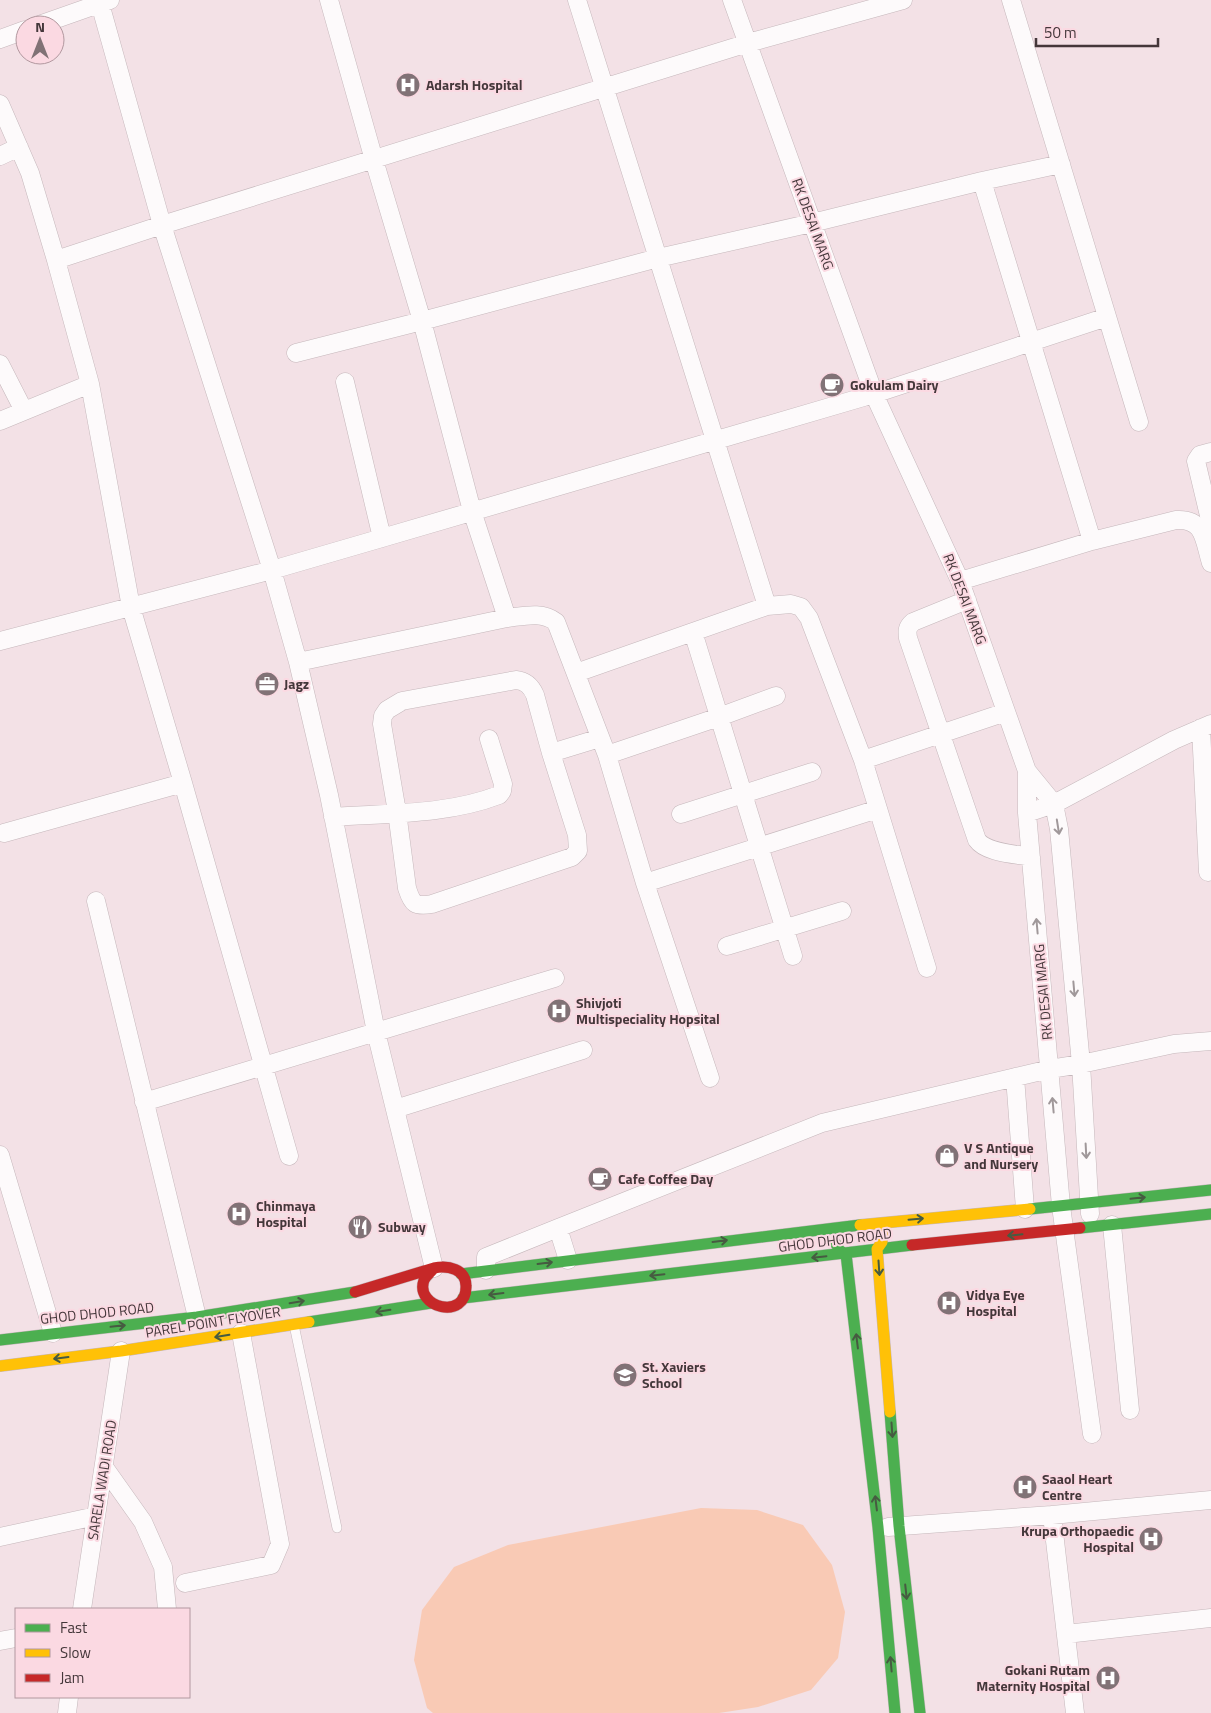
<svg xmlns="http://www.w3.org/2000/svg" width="1211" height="1713" viewBox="0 0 1211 1713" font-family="'Titillium Web',sans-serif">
<rect width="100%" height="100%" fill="#f3e1e6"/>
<path fill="#f9cab5" d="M701,1508L757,1510L803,1525L832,1565L845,1612L838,1658L811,1690L758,1707L719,1713H433L427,1708L414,1660L422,1610L454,1567L508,1545Z"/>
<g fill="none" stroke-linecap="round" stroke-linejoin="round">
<defs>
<path id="lane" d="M294,1325L337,1528"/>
<path id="street" d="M99,0L162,225L272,570L298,662L329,795L376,1032L434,1268
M329,0L374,160L422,321L472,511L507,618
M577,0L767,606
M732,0L874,394L960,581L1027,771V813L1061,1206L1092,1434
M1011,0L1139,422
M39,25L110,0
M0,39L25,30
M0,104L30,173L56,260L90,384L131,607L183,783L289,1156
M0,156L19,147
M982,181L1092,541
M56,260L162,225L748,43L903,0
M296,353L422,321L658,258L812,223L982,181L1061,164
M0,364L24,411
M345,382L382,538
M0,421L90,384
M1211,452L1200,455L1196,461L1211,524
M960,581L1092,541L1176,520C1205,518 1204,541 1211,563
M967,600L913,622C907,627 907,631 908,638L977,840C986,853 1016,854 1031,857
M693,632L793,956
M0,641L272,570L382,538L874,394L1107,317
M298,662L507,618C524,616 542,611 556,622L607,755L645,883L710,1078
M576,673L767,606L791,604L801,607L809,618L863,760L927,968
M516,680C526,681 531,686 535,695L551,753L577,835L578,851L572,857L432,904C415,907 412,904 407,888L397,812L382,724L383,716L387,710L402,701Z
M1201,728L1208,872
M551,753L600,738
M607,755L719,717L776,696
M863,760L1006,712
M1027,771L1054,804L1059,829L1081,1064L1090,1214
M1027,813L1054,804L1174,740L1211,724
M681,814L812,772
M333,817C388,813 447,815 499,795L502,791L503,784L489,739
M4,833L183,783
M645,883L878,809
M96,901L197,1317
M727,946L842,911
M1015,1077L1025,1209
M144,1102L555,978
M395,1109L583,1050
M0,1155L53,1333
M1112,1225L1130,1410
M568,1260L558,1228L822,1123L1050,1069L1081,1064L1174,1044L1211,1041
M486,1270V1257L558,1228
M104,1467L143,1522L163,1567L167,1609
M1052,1515L1075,1713
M888,1527L1052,1515L1211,1500
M0,1537L96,1516
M185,1583L271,1565L280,1544L241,1333
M82,1609L121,1351
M1066,1634L1211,1618
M0,1641L16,1638
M67,1713L69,1697"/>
<path id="fast" d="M1030,1209L1211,1190
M1080,1228L1211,1214
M836,1244L840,1251L846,1254L878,1527L895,1713
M461,1274L860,1225
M463,1298L912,1245
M309,1322L431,1303
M0,1340L197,1317L355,1292
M890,1412L899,1526L920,1713"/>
<path id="slow" d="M860,1225L1030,1209
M882,1233V1242L877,1249L890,1412
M0,1366L121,1351L309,1322"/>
<path id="jam" d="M912,1245L1080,1228
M355,1292L434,1268C448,1265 466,1269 466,1286C467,1321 414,1308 424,1280C426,1276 431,1272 434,1268"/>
</defs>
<use href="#lane" stroke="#c5b7bb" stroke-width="10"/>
<use href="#street" stroke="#c5b7bb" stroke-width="19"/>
<use href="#fast" stroke="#c5b7bb" stroke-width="12"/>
<use href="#slow" stroke="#c5b7bb" stroke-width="12"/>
<use href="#jam" stroke="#c5b7bb" stroke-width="12"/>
<use href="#lane" stroke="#fdfafb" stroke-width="9"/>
<use href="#street" stroke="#fdfafb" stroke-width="18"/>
<use href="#fast" stroke="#4caf50" stroke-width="11"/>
<use href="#slow" stroke="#ffc107" stroke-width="11"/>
<use href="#jam" stroke="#c62828" stroke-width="11"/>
</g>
<defs><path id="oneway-shaft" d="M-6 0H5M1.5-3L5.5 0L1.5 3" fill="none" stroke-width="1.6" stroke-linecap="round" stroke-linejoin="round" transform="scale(1.25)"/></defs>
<g stroke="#a0989a">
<use href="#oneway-shaft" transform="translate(1058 827) rotate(81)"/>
<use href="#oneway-shaft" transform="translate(1037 926) rotate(-95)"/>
<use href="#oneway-shaft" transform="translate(1074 989) rotate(85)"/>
<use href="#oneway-shaft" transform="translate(1053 1105) rotate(-95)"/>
<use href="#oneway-shaft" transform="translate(1086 1151) rotate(87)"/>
</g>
<g stroke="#465b41">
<use href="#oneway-shaft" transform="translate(1138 1198) rotate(-6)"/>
<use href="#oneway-shaft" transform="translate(916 1219) rotate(-5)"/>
<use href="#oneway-shaft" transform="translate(1015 1235) rotate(174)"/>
<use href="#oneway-shaft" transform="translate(720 1241) rotate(-7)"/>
<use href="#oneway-shaft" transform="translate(819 1257) rotate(174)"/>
<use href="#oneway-shaft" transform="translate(545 1263) rotate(-7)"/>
<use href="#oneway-shaft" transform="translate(879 1268) rotate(86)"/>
<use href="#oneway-shaft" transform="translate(657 1275) rotate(174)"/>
<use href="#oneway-shaft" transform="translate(496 1294) rotate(173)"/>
<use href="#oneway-shaft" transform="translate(297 1302) rotate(-9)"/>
<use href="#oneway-shaft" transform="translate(383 1311) rotate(171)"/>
<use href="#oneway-shaft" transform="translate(118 1326) rotate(-6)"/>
<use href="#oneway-shaft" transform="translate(222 1336) rotate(171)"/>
<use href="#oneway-shaft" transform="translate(857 1341) rotate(-97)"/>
<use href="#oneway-shaft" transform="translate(61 1358) rotate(173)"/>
<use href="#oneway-shaft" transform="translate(892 1430) rotate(86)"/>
<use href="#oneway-shaft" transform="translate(876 1503) rotate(-97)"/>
<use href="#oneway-shaft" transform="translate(906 1592) rotate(84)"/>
<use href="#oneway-shaft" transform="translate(891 1664) rotate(-95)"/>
</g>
<defs>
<symbol id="hospital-disc" viewBox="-11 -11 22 22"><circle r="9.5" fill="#817276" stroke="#fbd9e2"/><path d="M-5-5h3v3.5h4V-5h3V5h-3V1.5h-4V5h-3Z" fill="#fff"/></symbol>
<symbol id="cafe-disc" viewBox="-11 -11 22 22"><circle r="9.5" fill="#817276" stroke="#fbd9e2"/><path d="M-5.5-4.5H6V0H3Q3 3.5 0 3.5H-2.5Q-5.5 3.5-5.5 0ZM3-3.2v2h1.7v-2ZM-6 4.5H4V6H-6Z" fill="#fff"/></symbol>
<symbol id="office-disc" viewBox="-11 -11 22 22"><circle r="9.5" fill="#817276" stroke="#fbd9e2"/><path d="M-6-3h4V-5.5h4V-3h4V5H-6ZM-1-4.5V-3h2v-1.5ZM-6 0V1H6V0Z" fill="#fff"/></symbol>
<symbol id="shop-disc" viewBox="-11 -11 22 22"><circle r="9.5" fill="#817276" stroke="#fbd9e2"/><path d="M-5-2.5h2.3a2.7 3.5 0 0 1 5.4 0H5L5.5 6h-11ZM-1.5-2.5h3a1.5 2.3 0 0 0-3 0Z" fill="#fff"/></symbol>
<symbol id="restaurant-disc" viewBox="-11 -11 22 22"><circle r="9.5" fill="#817276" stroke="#fbd9e2"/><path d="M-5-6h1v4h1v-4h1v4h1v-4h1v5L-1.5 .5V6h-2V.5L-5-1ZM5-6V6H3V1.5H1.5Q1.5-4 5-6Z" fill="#fff"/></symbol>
<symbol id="school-disc" viewBox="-11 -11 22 22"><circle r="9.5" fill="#817276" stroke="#fbd9e2"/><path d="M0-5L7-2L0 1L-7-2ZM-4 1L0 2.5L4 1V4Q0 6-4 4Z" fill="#fff"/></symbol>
</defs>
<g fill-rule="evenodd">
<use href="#hospital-disc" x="394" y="71" width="28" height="28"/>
<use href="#cafe-disc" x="818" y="371" width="28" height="28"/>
<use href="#office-disc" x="253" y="670" width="28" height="28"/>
<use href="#hospital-disc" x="545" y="997" width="28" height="28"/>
<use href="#shop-disc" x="933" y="1142" width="28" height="28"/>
<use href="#cafe-disc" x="586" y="1165" width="28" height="28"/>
<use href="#hospital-disc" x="225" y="1200" width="28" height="28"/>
<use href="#restaurant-disc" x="346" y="1213" width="28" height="28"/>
<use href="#hospital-disc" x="935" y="1289" width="28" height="28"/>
<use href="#school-disc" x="611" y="1361" width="28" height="28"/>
<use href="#hospital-disc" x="1011" y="1473" width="28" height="28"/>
<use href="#hospital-disc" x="1137" y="1525" width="28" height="28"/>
<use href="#hospital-disc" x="1094" y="1664" width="28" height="28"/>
</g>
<g text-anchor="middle" stroke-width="4" stroke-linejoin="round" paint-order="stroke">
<g font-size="14" font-weight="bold" fill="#44373a" stroke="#fbd9e2" text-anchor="start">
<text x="426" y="90">Adarsh Hospital</text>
<text x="850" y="390">Gokulam Dairy</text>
<text x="284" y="689">Jagz</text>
<text x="576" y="1008">Shivjoti<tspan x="576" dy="16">Multispeciality Hopsital</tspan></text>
<text x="964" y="1153">V S Antique<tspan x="964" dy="16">and Nursery</tspan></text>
<text x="618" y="1184">Cafe Coffee Day</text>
<text x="256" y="1211">Chinmaya<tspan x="256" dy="16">Hospital</tspan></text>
<text x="378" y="1232">Subway</text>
<text x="966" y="1300">Vidya Eye<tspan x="966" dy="16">Hospital</tspan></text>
<text x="642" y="1372">St. Xaviers<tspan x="642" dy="16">School</tspan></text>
<text x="1042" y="1484">Saaol Heart<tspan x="1042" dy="16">Centre</tspan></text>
<text x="1134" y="1536" text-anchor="end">Krupa Orthopaedic<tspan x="1134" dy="16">Hospital</tspan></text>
<text x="1090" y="1675" text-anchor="end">Gokani Rutam<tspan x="1090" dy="16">Maternity Hospital</tspan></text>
</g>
<g font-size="14" fill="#44373a" stroke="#fbd9e2">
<text transform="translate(813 224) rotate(70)" y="5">RK DESAI MARG</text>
<text transform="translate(965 599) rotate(69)" y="5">RK DESAI MARG</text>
<text transform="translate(1043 992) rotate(-95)" y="5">RK DESAI MARG</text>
<text transform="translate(835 1240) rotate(-7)" y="5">GHOD DHOD ROAD</text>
<text transform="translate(97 1313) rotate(-6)" y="5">GHOD DHOD ROAD</text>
<text transform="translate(213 1322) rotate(-9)" y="5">PAREL POINT FLYOVER</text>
<text transform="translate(102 1480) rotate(-81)" y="5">SARELA WADI ROAD</text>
</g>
</g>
<rect x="15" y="1608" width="175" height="90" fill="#fbd9e2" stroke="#b2989f"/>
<rect x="25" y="1624" width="25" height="8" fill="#4caf50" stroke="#b2989f"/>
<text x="60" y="1633" font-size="15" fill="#44373a">Fast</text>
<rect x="25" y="1649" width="25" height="8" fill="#ffc107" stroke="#b2989f"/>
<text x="60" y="1658" font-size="15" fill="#44373a">Slow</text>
<rect x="25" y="1674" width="25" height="8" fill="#c62828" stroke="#b2989f"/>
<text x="60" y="1683" font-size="15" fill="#44373a">Jam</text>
<g transform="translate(40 40)"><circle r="24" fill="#fbd9e2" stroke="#b2989f"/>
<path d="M0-4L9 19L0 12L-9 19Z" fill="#817276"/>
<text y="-8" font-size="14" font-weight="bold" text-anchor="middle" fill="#44373a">N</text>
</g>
<path d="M1036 38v8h122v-8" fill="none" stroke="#44373a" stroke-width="2.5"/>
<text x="1044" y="38" font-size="15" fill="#44373a" stroke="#fbd9e2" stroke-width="4" paint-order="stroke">50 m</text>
</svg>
